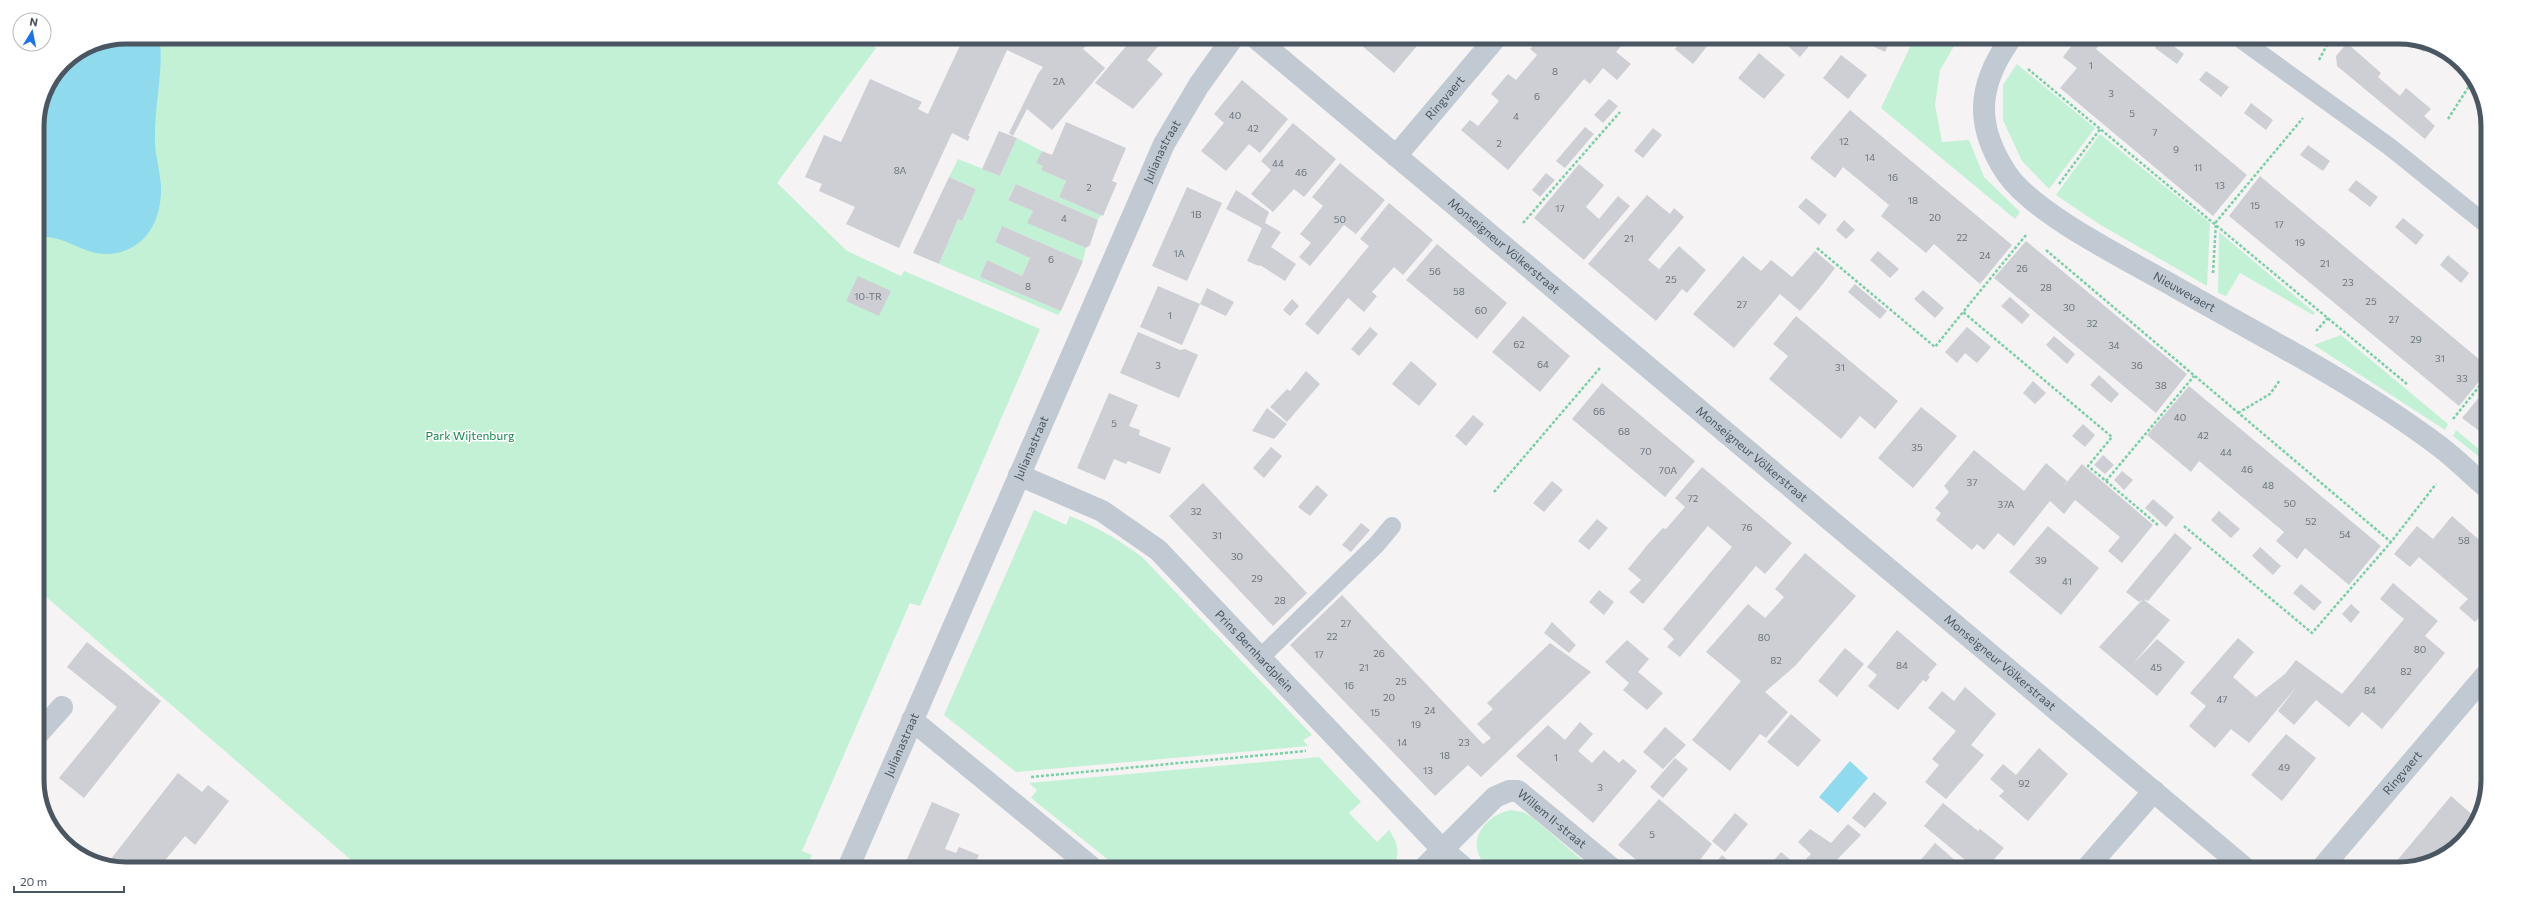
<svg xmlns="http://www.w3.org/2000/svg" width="2525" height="906" viewBox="0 0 2525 906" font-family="Commissioner,sans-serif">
<rect width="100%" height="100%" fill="#f5f3f3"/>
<path fill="#c3f1d5" d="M126,37L864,38L876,48L777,183L847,251L901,276L904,271L1040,329L920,606L910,603L802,851L812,855L807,866L357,865L37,589V120L44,92L63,63L92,44Z
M1913,41H1957L1940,70L1935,105L1942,142L1969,140L1984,177L2020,212L2015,219L1881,108Z
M2017,64L2095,128L2049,189L2022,161L2003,120V85Z
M2100,134L2210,223L2207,286L2099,224L2056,195Z
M1017,138L1042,151L1037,163L1043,166L1041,170L1066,181L1059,197L1101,215L1098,220L1016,184L1008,199L1033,211L1028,223L1086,248L1083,261L1002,226L995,242L1030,258L1022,276L987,260L980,277L1061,311L1058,315L939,264L958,219L962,221L976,189L949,177L958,159L1000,176Z
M2219,232L2315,313L2313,315L2240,273L2226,296L2218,293Z
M2341,335L2448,424L2445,430L2314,345Z
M2456,430L2486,455V462L2453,436Z
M1034,510L1066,525L1070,516C1097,527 1120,540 1143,558L1312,735L1303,740L1308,746L1016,772L944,715Z
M1319,757L1361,802L1349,813L1377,842L1389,830C1398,843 1400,852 1394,867L1116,866L1031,798L1037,790L1029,783Z
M1511,810L1523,812L1533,818L1590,867H1487C1464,843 1483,816 1511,810Z"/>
<path fill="#90daee" d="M126,37H159L160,41C163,74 155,102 155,135C154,152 160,169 161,186C162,217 149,246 117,253C94,258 78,245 58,239C51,237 44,237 37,235V120L44,92L63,63L92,44Z
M1850,761L1868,778L1838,813L1819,797Z"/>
<path fill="#cdcfd5" d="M963,39H1070L1081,48L1073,39H1092L1083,49L1105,68L1052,130L1027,109L1013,136L1009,133L1038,74L1043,67L1007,50L968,136H970L968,141L952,133L899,248L846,224L855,207L819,191L822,184L805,177L824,135L841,142L870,79L922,102L918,109L928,114Z
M1119,39H1164L1147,60L1163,74L1133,109L1095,83L1127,45Z
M1354,39L1422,40L1394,73Z
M1538,40H1626L1616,52L1631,64L1617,80L1603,68L1590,84L1584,79L1508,170L1461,130L1470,120L1478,126L1499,101L1491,94L1508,74L1516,80L1537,55L1530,49Z
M1682,40H1712L1693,64L1675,49Z
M1791,40H1814L1800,57L1787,45Z
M1860,40L1873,41H1890L1885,52Z
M2075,41H2103L2096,49L2247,175L2213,216L2060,88L2077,68L2063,57Z
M2160,41H2167L2184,54L2177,64L2155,48Z
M2405,42H2428L2430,43L2424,52Z
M2347,43L2381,73L2378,77L2400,96L2406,88L2431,109L2424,116L2435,126L2425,139L2337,66L2336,56Z
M1759,53L1785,75L1764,99L1738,78Z
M1841,55L1867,75L1848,99L1823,78Z
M2457,62L2468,71L2465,76L2453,69Z
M2206,71L2229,87L2221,97L2199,80Z
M1242,80L1288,119L1260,153L1249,144L1226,171L1201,151L1224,123L1214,114Z
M1609,99L1618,106L1603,123L1594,115Z
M2251,103L2273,120L2266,130L2244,113Z
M1850,110L2012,245L1980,284L1934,244L1926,253L1881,216L1889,205L1843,167L1835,178L1810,158Z
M1066,122L1126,148L1112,181L1117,183L1103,216L1059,197L1066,181L1041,170L1043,166L1036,163L1042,151L1052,155Z
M1293,123L1336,159L1304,197L1294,189L1273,212L1251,194L1271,170L1261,161Z
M1585,127L1594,134L1565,168L1556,161Z
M1653,128L1662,135L1643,158L1634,151Z
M999,131L1017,138L1000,176L982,169Z
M2308,145L2330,161L2323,171L2300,155Z
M1340,163L1385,200L1356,234L1344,225L1310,266L1299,257L1311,243L1300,234L1323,206L1312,197Z
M1579,164L1604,185L1586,207L1599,219L1618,196L1630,206L1584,260L1534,218Z
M1546,173L1555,180L1540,197L1532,190Z
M2260,176L2486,365V373L2459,406L2229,216Z
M949,177L976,189L962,221L958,219L939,264L913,253Z
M2356,180L2378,197L2370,207L2348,190Z
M1016,184L1098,220L1090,245L1086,248L1027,223L1033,211L1008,200Z
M1187,187L1222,203L1187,281L1152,266Z
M1236,190L1269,212L1265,223L1281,232L1271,247L1296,264L1285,281L1260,265L1259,266L1247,261L1262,228L1226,209Z
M1647,195L1670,214L1674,208L1684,217L1648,260L1659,269L1655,274L1679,246L1706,270L1687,293L1682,289L1656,321L1588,264Z
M1806,198L1827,215L1819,225L1798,207Z
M1389,203L1433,240L1403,275L1394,267L1372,292L1377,296L1364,312L1348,298L1318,335L1305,324L1369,246L1360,239Z
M2403,218L2424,235L2416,245L2395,227Z
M1844,220L1855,230L1846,239L1836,230Z
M1002,226L1083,261L1061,311L980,277L987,260L1022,276L1030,258L995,242Z
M2026,241L2187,374L2156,413L1994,278Z
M1437,244L1507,303L1477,339L1406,280Z
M1815,251L1835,268L1822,285L1800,311L1780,294L1734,348L1693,314L1743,256L1761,271L1771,260L1792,277Z
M1878,251L1899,269L1890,278L1870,260Z
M2448,255L2469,273L2461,283L2440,265Z
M858,276L891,291L879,316L846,301Z
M1855,284L1887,311L1880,319L1848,292Z
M1158,286L1200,304L1207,288L1234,302L1226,316L1200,304L1182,345L1140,327Z
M1923,290L1944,308L1935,318L1914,299Z
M2010,297L2030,315L2022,324L2001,306Z
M1292,299L1299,306L1290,316L1283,310Z
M1523,316L1570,356L1540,392L1492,352Z
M1796,316L1898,401L1875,429L1860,416L1841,439L1769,379L1788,356L1773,344Z
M1370,327L1378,334L1359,356L1351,349Z
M1967,327L1991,347L1977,363L1965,353L1957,363L1945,352Z
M1138,332L1180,350L1185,349L1198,355L1179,398L1120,373Z
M2054,336L2075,354L2067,364L2046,345Z
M1411,361L1437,384L1419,406L1392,384Z
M1306,371L1320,384L1287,422L1270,407L1287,389L1290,391Z
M2099,375L2119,394L2111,403L2090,385Z
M2033,381L2046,393L2035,404L2023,393Z
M1602,383L1695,461L1665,497L1572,419Z
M2189,386L2381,546L2349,585L2305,548L2297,559L2276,541L2284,532L2199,461L2191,472L2147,435Z
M2486,389V436L2462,418Z
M1109,393L1138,405L1129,426L1140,430L1139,435L1171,448L1160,474L1128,461L1126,464L1114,459L1105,480L1077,468Z
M1921,407L1957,436L1913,488L1878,458Z
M1267,408L1287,424L1274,439L1252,431Z
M1473,415L1484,424L1466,446L1455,436Z
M2083,424L2095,435L2085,447L2072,436Z
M1271,447L1282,456L1264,478L1253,468Z
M1974,450L2024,491L2046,463L2067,481L2062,488L2082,464L2153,525L2122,563L2108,551L2120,537L2075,500L2064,514L2050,501L2014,546L1998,533L1984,550L1977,544L1972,550L1936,520L1941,513L1935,508L1949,492L1944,486Z
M2103,455L2114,465L2105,474L2094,465Z
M1702,467L1792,543L1765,574L1756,566L1680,657L1667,647L1674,639L1663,629L1732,547L1708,526L1643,604L1629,592L1641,580L1628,569L1649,543L1663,528L1666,529L1685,507L1675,498Z
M2122,471L2133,480L2124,490L2114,480Z
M1552,481L1563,490L1544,512L1533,503Z
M1203,483L1307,593L1273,626L1169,516Z
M1317,485L1328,495L1310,516L1298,507Z
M2153,499L2174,517L2166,527L2145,508Z
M2219,511L2240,529L2231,538L2211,520Z
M2452,516L2485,545V611L2475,622L2459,608L2468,599L2419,557L2410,567L2394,554L2417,526L2433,539Z
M1597,519L1608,528L1589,550L1578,541Z
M1361,523L1370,530L1351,552L1342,545Z
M2048,526L2099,568L2061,615L2009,572Z
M2175,533L2192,548L2148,601L2143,599L2139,602L2126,592Z
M2260,547L2281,566L2273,575L2252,556Z
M1805,553L1856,596L1795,666L1765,692L1788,712L1766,738L1760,734L1730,771L1692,740L1741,681L1706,652L1748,604L1765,618L1784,597L1775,589Z
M2393,583L2438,621L2425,636L2445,653L2382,729L2362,712L2349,727L2316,700L2294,725L2278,711L2298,685L2249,743L2231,729L2215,748L2189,726L2206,706L2190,693L2238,638L2254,652L2233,677L2256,697L2285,674L2296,660L2342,694L2404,619L2380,599Z
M2301,584L2322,602L2314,611L2293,593Z
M1599,590L1614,602L1604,615L1589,602Z
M1342,595L1483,744L1491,738L1477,724L1493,709L1487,703L1550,643L1591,672L1481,777L1468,765L1435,796L1290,645Z
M2143,599L2170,620L2133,664L2157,639L2185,662L2157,696L2099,647Z
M2351,604L2360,612L2351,623L2342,614Z
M1552,622L1576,645L1569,653L1544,633Z
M1897,630L1937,664L1928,675L1930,677L1926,682L1923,680L1898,710L1868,686L1877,675L1867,667Z
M1627,640L1649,659L1638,672L1663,693L1647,710L1623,690L1629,683L1605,662Z
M87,642L161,701L84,798L59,778L117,707L67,667Z
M1845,648L1864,664L1837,697L1818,681Z
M1965,687L1996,714L1971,745L1984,755L1946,799L1925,782L1939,765L1932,759L1956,731L1928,708L1942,691L1954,701Z
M1791,714L1821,740L1798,767L1767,742Z
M1580,722L1593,734L1578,751L1592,763L1604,750L1619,763L1623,759L1637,771L1593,823L1516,756L1548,725L1565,740Z
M1665,727L1686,745L1663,769L1643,752Z
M2286,734L2316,758L2282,801L2251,775Z
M2039,748L2068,774L2028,821L1999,796L2004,791L1990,779L2003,764L2016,775Z
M1675,758L1688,769L1663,798L1650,787Z
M178,773L202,792L208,785L229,801L195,845L185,836L162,864H107Z
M1874,792L1887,803L1865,828L1852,818Z
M2451,796L2476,818L2453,851L2399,869H2390Z
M1659,799L1712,844L1694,868L1645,867L1618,845Z
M932,802L960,814L945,849L956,853L959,847L979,855L974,866H946L939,863L938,866H904Z
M1943,803L1978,831L1980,829L2004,848L1986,868H1975L1924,826Z
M1735,813L1748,824L1725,852L1712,841Z
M1848,824L1861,835L1829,868H1817L1806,859L1811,854L1798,842L1810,829L1831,843Z
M1935,843L1964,868H1914Z
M1781,852L1800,868H1767Z
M1722,855L1737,868H1711Z
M2174,862L2181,869H2169Z"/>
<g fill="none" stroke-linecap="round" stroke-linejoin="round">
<path stroke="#7ad0a6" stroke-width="2.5" stroke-dasharray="3 2" stroke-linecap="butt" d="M2319,60L2329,41
M2028,69L2407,384
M2448,119L2473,80
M2059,184L2101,128
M1523,223L1620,112
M2026,235L1963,312L2112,437L2088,466L2106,481L2194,376
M1817,248L1935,347L1963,312
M2046,250L2391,542L2436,484
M2213,273L2216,222L2303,118
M2316,331L2328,318
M2238,413L2270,394L2280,380
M2453,419L2486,378
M2106,481L2158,525
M1494,492L1600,368
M2184,526L2312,633L2391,542
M1031,777L1306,751"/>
<path stroke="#c1cad2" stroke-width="18" d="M2243,41L2390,147L2487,225
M1260,658L1377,544L1392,526"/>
<g stroke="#c1cad2" stroke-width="22">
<path id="s1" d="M1257,39L2246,869"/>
<path id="s2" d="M2009,41C1977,87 1975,126 2007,174C2035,215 2132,262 2177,288C2265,338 2358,385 2439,446C2455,458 2470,473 2485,486"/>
<path id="s3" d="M1396,156L1494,40"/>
<path id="s4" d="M1019,475L1102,511L1158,550L1441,848L1463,867"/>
<path d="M912,720L1090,866"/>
<path d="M37,735L62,707"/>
<path id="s5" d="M849,866L1164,144L1199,85L1232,39"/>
<path id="s6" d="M1425,867L1495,797L1509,791H1518L1610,867"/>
<path d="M2087,868L2154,791"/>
<path id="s7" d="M2321,869L2484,677"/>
</g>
</g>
<g text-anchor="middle" stroke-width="3" stroke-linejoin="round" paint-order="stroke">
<g font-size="10" fill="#6b747e">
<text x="2091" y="69">1</text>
<text x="1555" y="75">8</text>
<text x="1059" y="85">2A</text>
<text x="2111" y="97">3</text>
<text x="1537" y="100">6</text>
<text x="2132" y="117">5</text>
<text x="1235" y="119">40</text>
<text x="1516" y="120">4</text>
<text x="1253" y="132">42</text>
<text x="2155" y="136">7</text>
<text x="1844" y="145">12</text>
<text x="1499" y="147">2</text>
<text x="2176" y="153">9</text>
<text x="1870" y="161">14</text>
<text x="1278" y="167">44</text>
<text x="2198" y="171">11</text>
<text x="900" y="174">8A</text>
<text x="1301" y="176">46</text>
<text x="1893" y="181">16</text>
<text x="2220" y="189">13</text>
<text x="1089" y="191">2</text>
<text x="1913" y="204">18</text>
<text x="2255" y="209">15</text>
<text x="1560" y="212">17</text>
<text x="1196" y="218">1B</text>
<text x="1935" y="221">20</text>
<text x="1064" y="222">4</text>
<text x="1340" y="223">50</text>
<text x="2279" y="228">17</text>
<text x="1962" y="241">22</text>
<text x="1629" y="242">21</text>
<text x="2300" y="246">19</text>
<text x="1179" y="257">1A</text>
<text x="1985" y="259">24</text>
<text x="1051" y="263">6</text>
<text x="2325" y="267">21</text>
<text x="2022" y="272">26</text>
<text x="1435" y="275">56</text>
<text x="1671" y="283">25</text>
<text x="2348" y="286">23</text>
<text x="1028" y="290">8</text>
<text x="2046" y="291">28</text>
<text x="1459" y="295">58</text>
<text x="868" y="300">10-TR</text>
<text x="2371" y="305">25</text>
<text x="1742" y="308">27</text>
<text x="2069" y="311">30</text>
<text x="1481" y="314">60</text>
<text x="1170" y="319">1</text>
<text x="2394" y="323">27</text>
<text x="2092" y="327">32</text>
<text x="2416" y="343">29</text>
<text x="1519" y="348">62</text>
<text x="2114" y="349">34</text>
<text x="2440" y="362">31</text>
<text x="1543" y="368">64</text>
<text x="1158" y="369">3</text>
<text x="2137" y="369">36</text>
<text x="1840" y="371">31</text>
<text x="2462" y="382">33</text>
<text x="2161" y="389">38</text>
<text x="1599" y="415">66</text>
<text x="2180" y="421">40</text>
<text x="1114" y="427">5</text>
<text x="1624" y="435">68</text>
<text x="2203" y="439">42</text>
<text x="1917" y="451">35</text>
<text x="1646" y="455">70</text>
<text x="2226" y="456">44</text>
<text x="2247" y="473">46</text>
<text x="1668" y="474">70A</text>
<text x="1972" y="486">37</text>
<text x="2268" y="489">48</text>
<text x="1693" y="502">72</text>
<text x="2290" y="507">50</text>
<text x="2006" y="508">37A</text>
<text x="1196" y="515">32</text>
<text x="2311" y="525">52</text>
<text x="1747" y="531">76</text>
<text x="2345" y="538">54</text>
<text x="1217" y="539">31</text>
<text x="2464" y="544">58</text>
<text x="1237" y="560">30</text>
<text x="2041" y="564">39</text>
<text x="1257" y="582">29</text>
<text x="2067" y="585">41</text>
<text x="1280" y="604">28</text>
<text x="1346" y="627">27</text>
<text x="1332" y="640">22</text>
<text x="1764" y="641">80</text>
<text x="2420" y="653">80</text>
<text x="1379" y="657">26</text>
<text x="1319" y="658">17</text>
<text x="1776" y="664">82</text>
<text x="1902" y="669">84</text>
<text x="1364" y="671">21</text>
<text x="2156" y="671">45</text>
<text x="2406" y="675">82</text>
<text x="1401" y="685">25</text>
<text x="1349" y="689">16</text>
<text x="2370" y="694">84</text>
<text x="1389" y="701">20</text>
<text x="2222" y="703">47</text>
<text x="1430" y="714">24</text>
<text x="1375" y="716">15</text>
<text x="1416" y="728">19</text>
<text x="1402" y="746">14</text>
<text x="1464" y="746">23</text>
<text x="1445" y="759">18</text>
<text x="1556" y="761">1</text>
<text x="2284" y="771">49</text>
<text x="1428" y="774">13</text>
<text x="2024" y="787">92</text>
<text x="1600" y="791">3</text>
<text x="1652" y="838">5</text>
</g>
<g font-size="12" fill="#4a5661" stroke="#fff">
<text dy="4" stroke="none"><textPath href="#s3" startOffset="76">Ringvaert</textPath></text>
<text dy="4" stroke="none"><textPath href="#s5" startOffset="780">Julianastraat</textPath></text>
<text dy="4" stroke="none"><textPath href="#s1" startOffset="322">Monseigneur Völkerstraat</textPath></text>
<text dy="4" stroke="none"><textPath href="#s2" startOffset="358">Nieuwevaert</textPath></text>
<text dy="4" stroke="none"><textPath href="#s5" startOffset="456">Julianastraat</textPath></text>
<text dy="4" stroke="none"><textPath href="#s1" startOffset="646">Monseigneur Völkerstraat</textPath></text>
<text dy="4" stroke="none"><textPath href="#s4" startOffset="298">Prins Bernhardplein</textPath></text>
<text dy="4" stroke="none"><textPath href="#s1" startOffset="970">Monseigneur Völkerstraat</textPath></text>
<text dy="4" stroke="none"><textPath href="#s5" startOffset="132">Julianastraat</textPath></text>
<text dy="4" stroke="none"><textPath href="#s7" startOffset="126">Ringvaert</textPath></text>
<text dy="4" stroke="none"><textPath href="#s6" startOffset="167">Willem II-straat</textPath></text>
</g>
<g font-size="12" fill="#17864f" stroke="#fff">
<text x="470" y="440">Park Wijtenburg</text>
</g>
</g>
<path d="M0 0H2525V906H0ZM126 44H2399A82 82 0 0 1 2481 126V780A82 82 0 0 1 2399 862H126A82 82 0 0 1 44 780V126A82 82 0 0 1 126 44Z" fill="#fff" fill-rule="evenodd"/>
<path fill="none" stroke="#4a5661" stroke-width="5" d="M126 44H2399A82 82 0 0 1 2481 126V780A82 82 0 0 1 2399 862H126A82 82 0 0 1 44 780V126A82 82 0 0 1 126 44Z"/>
<g transform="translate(32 32) rotate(10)"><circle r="19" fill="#ffffff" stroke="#b7bbc0"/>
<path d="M0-3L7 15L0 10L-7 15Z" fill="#1a73e8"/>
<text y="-6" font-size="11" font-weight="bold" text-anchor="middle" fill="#4a5661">N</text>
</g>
<path d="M14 886v6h110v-6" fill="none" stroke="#4a5661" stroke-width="2"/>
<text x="20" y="886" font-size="12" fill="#4a5661" stroke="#ffffff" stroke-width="3" paint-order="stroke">20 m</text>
</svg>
